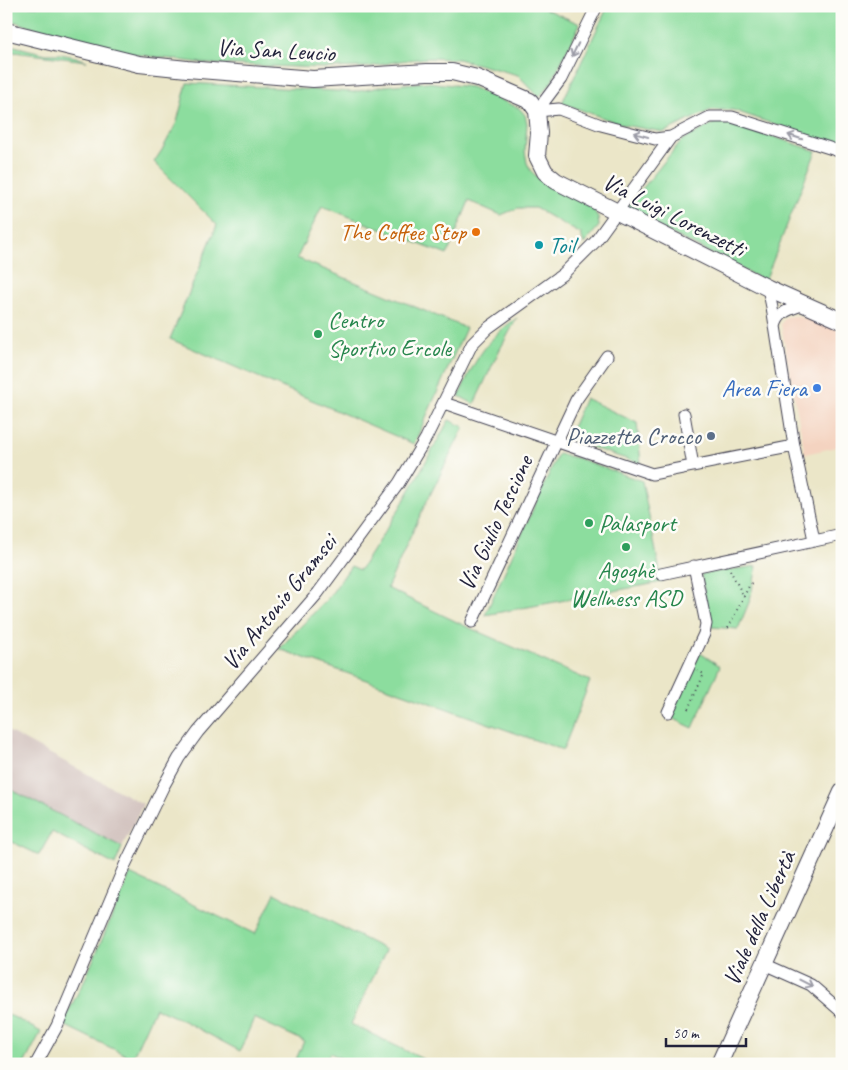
<svg xmlns="http://www.w3.org/2000/svg" width="848" height="1070" viewBox="0 0 848 1070" font-family="Caveat,sans-serif">
<rect width="100%" height="100%" fill="#fdfcf7"/>
<filter id="ink" filterUnits="userSpaceOnUse"><feTurbulence type="fractalNoise" baseFrequency=".02" numOctaves="2"/><feDisplacementMap in="SourceGraphic" scale="10" xChannelSelector="R" yChannelSelector="G"/><feConvolveMatrix kernelMatrix="1 2 1 2 8 2 1 2 1" color-interpolation-filters="sRGB"/></filter>
<filter id="wash" filterUnits="userSpaceOnUse"><feTurbulence type="fractalNoise" baseFrequency=".0096" numOctaves="4" result="noise"/><feDisplacementMap in="SourceGraphic" scale="20" xChannelSelector="R" yChannelSelector="G"/><feGaussianBlur stdDeviation="1.12" result="paint"/><feColorMatrix in="noise" values="0 0 0 0 0 0 0 0 0 0 0 0 0 0 0 0 0 1.4 0 .05"/><feComposite in="paint" operator="in"/></filter>
<g filter="url(#wash)">
<rect width="100%" height="100%" fill="#ebe6c8"/>
<path fill="#f4d3c0" d="M794,316L820,321L842,331V446L805,454L781,324L786,317Z"/>
<path fill="#d0c0bc" d="M6,730L143,804L122,847L6,787Z"/>
<path fill="#8cdd9e" stroke="#57806c" d="M6,6H539L580,24L551,83L539,97L518,75L458,59L427,58L400,61L368,67L324,68L210,64L132,54L97,47L6,19Z
M608,6H842V148L733,110H711L664,132L623,125L562,103Z
M6,44L46,54H60L76,57L87,61L6,51Z
M426,82L471,87L519,108L525,115L527,123L525,151L527,163L531,171L541,181L593,208L598,218L599,226L584,244L581,234L535,208H518L501,215L469,201L447,255L322,206L297,258L466,328L414,444L170,339L217,225L154,162L162,150L177,122L187,83L354,92L385,86Z
M716,122H730L816,151L765,281L625,210L681,141Z
M517,318L499,351L474,404L459,396C473,363 486,339 517,318Z
M585,398L637,423L641,464L567,439Z
M449,420L464,427L423,509L387,588L463,625L590,681L563,750L279,649L329,597L351,566L360,570L401,506Z
M558,454L577,458L642,481L662,582L485,615Z
M757,566L750,600L738,629L711,627L701,574Z
M700,653L720,666L693,728L670,717Z
M6,787L122,847L115,865L52,832L39,855L6,839Z
M130,874L255,934L275,893L386,950L351,1024L433,1064H353L330,1053L325,1064H294L304,1041L254,1018L240,1051L182,1020L155,1008L132,1058L62,1024L86,977Z
M6,1013L41,1032L24,1064H6Z"/>
</g>
<g filter="url(#ink)">
<g fill="none" stroke-linecap="round" stroke-linejoin="round">
<defs>
<path id="street" d="M537,111L559,109L601,125L655,139L671,137L710,117H732L842,152
M537,111L561,79L597,6
M768,288L772,307L794,446L814,540
M775,327C778,311 791,309 805,304
M444,403L652,474L794,446
M684,414L693,466
M661,574L842,535
M472,622L576,400L607,356
M668,712L704,634L706,624L694,566
M764,964L811,985L842,1012
M36,1064L57,1026L125,865L163,787L179,758L198,732L318,593L399,483L426,438L472,344L488,328L563,274L595,242L671,137"/>
<path id="secondary" d="M6,31L139,64L187,69L313,79L427,72H452L477,78L530,101L537,111L539,133L537,156L545,172L556,181L768,288L842,321
M719,1064L842,792"/>
</defs>
<use href="#street" stroke="#403f50" stroke-width="13"/>
<use href="#secondary" stroke="#403f50" stroke-width="18"/>
<path stroke="#403f50" stroke-width="2" stroke-dasharray="1 4" stroke-linecap="butt" d="M730,570L744,597
M728,628L750,584L754,582
M688,709L704,674L698,671"/>
<use href="#street" stroke="#fff" stroke-width="11"/>
<use href="#secondary" stroke="#fff" stroke-width="16"/>
</g>
<defs><path id="oneway-shaft" d="M-6 0H5M1.5-3L5.5 0L1.5 3" fill="none" stroke-width="1.6" stroke-linecap="round" stroke-linejoin="round" transform="scale(1.25)"/></defs>
<g stroke="#9c9ca7">
<use href="#oneway-shaft" transform="translate(575 50) rotate(116)"/>
<use href="#oneway-shaft" transform="translate(641 135) rotate(-165)"/>
<use href="#oneway-shaft" transform="translate(795 137) rotate(-162)"/>
<use href="#oneway-shaft" transform="translate(806 983) rotate(27)"/>
</g>
</g>
<circle fill="#e8710a" stroke="#fdfcf7" stroke-width="2" cx="476" cy="232" r="5"/>
<circle fill="#0f9aa8" stroke="#fdfcf7" stroke-width="2" cx="539" cy="245" r="5"/>
<g fill="#2e9e5b" stroke="#fdfcf7" stroke-width="2">
<circle cx="318" cy="334" r="5"/>
<circle cx="589" cy="523" r="5"/>
<circle cx="626" cy="547" r="5"/>
</g>
<circle fill="#3f7fe0" stroke="#fdfcf7" stroke-width="2" cx="817" cy="388" r="5"/>
<circle fill="#5c6f8a" stroke="#fdfcf7" stroke-width="2" cx="711" cy="436" r="5"/>
<g text-anchor="middle" stroke-width="5" stroke-linejoin="round" paint-order="stroke">
<g font-size="24" fill="#22223b" stroke="#fdfcf7">
<text transform="translate(276 50) rotate(3)" y="8">Via San Leucio</text>
<text transform="translate(674 215) rotate(27)" y="8">Via Luigi Lorenzetti</text>
<text transform="translate(495 523) rotate(-65)" y="8">Via Giulio Tescione</text>
<text transform="translate(279 602) rotate(-51)" y="8">Via Antonio Gramsci</text>
<text transform="translate(759 918) rotate(-66)" y="8">Viale della Libertà</text>
</g>
<g font-size="24" fill="#c56008" stroke="#fdfcf7" text-anchor="end">
<text x="466" y="240">The Coffee Stop</text>
</g>
<g font-size="24" fill="#0d838f" stroke="#fdfcf7" text-anchor="start">
<text x="549" y="253">Toil</text>
</g>
<g font-size="24" fill="#27864d" stroke="#fdfcf7" text-anchor="start">
<text x="328" y="328">Centro<tspan x="328" dy="28">Sportivo Ercole</tspan></text>
<text x="599" y="531">Palasport</text>
<text x="626" y="578" text-anchor="middle">Agoghè<tspan x="626" dy="28">Wellness ASD</tspan></text>
</g>
<g font-size="24" fill="#366cbe" stroke="#fdfcf7" text-anchor="end">
<text x="807" y="396">Area Fiera</text>
</g>
<g font-size="24" fill="#4e5e75" stroke="#fdfcf7" text-anchor="end">
<text x="701" y="444">Piazzetta Crocco</text>
</g>
</g>
<rect width="848" height="1070" fill="none" stroke="#fdfcf7" stroke-width="25"/>
<path d="M666 1038v8h80v-8" fill="none" stroke="#22223b" stroke-width="2.5"/>
<text x="673" y="1038" font-size="15" fill="#22223b" stroke="#fdfcf7" stroke-width="4" paint-order="stroke">50 m</text>
</svg>
